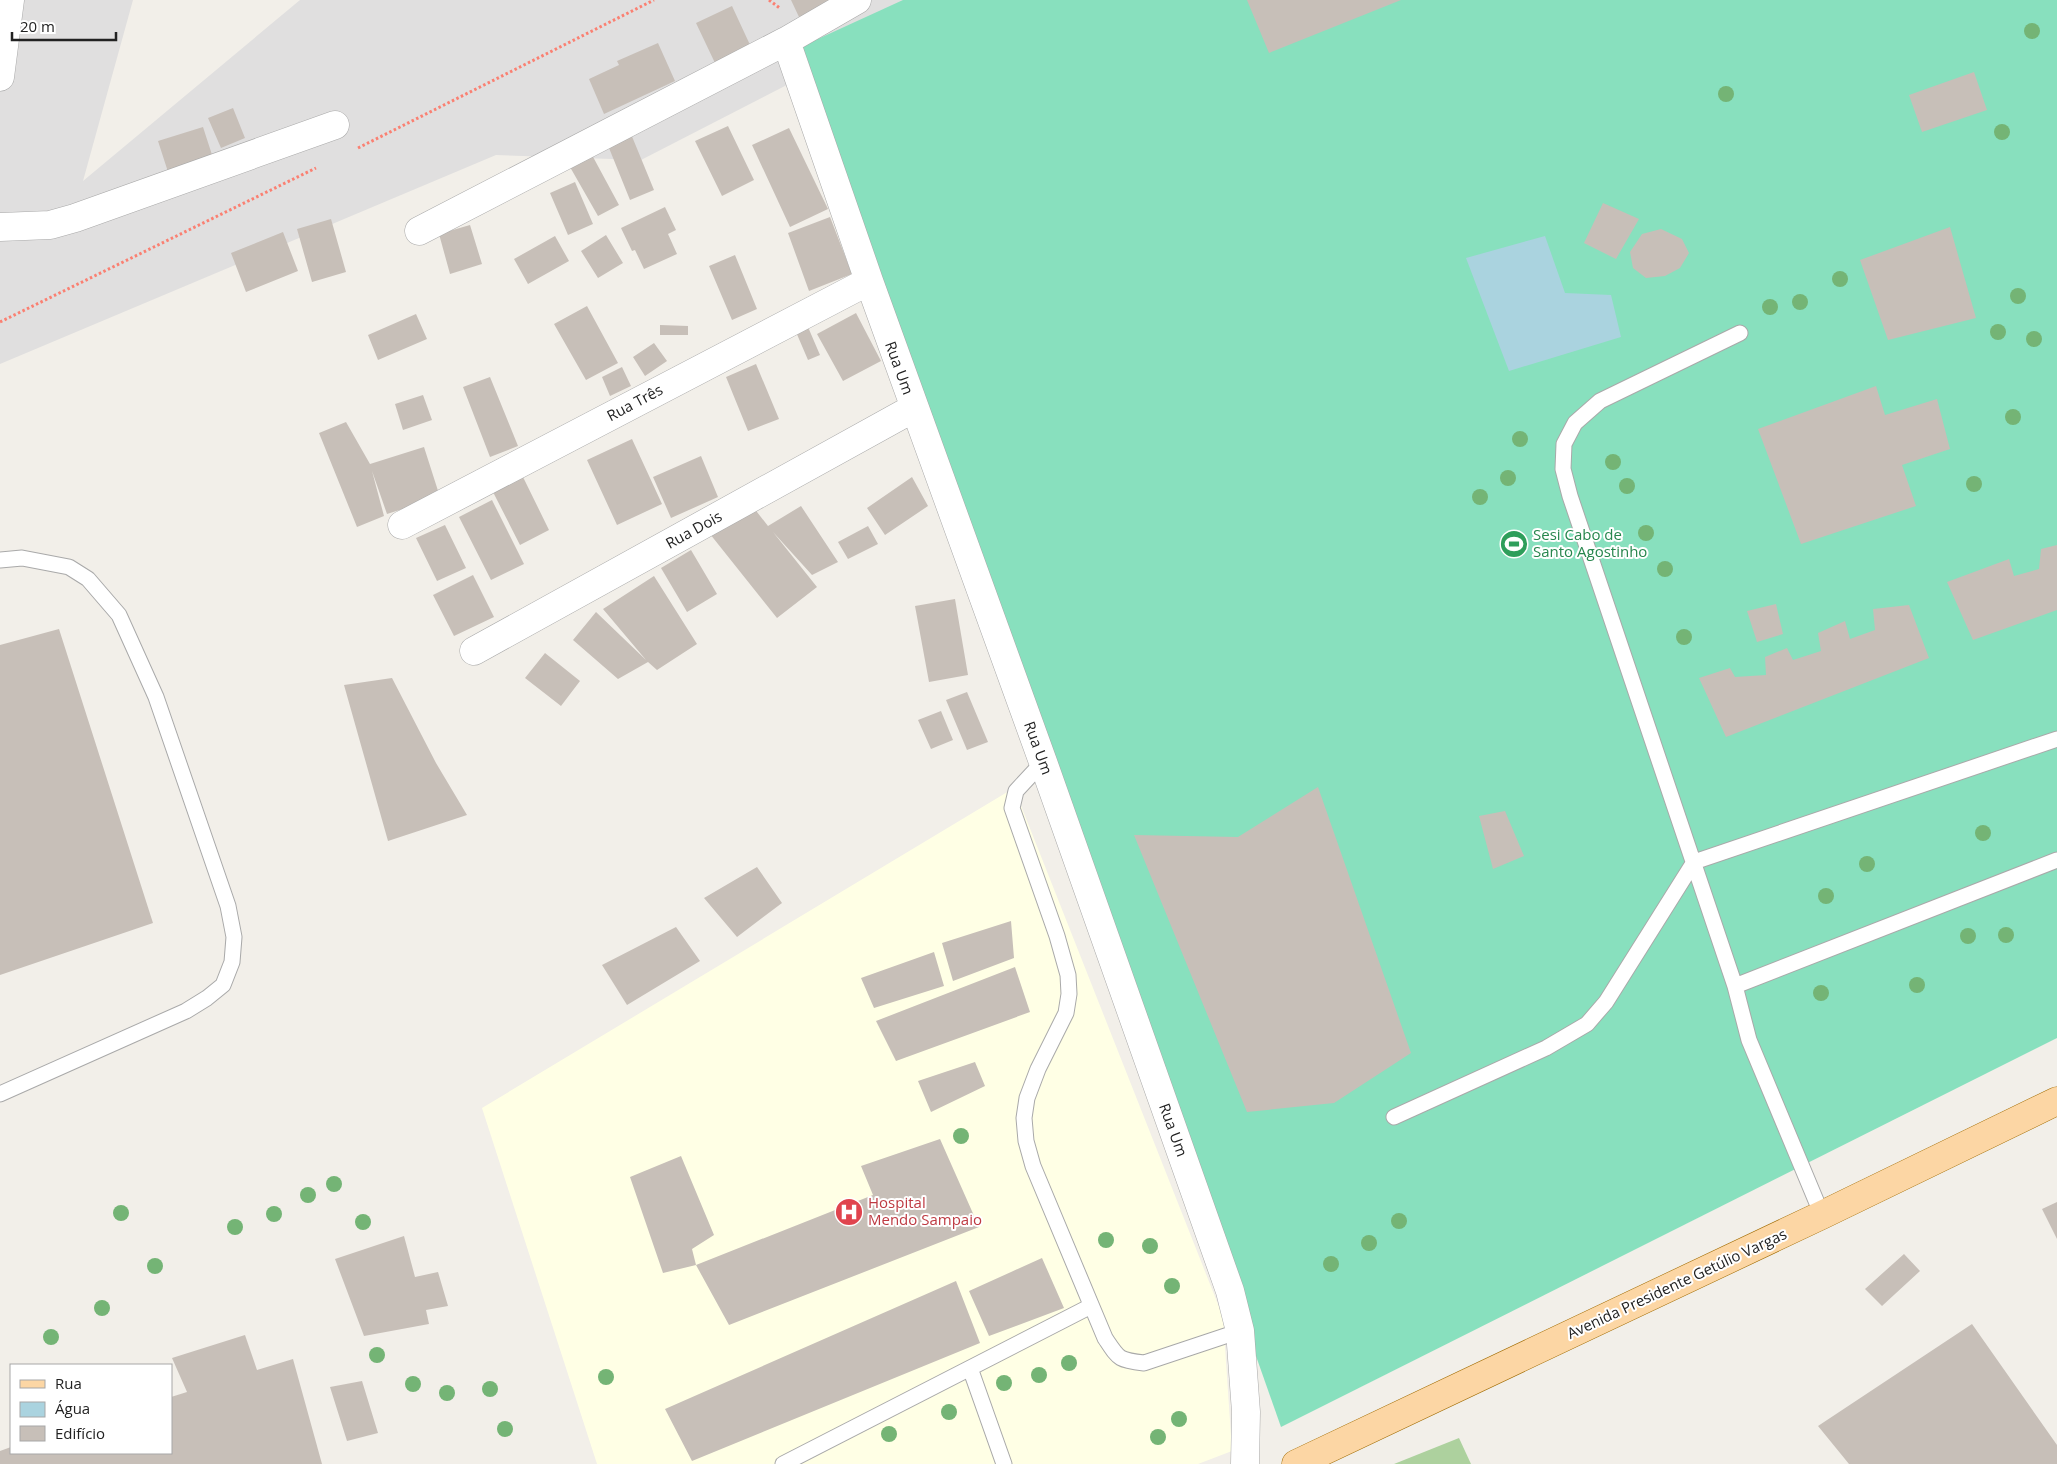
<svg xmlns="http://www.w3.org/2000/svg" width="2057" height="1464" viewBox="0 0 2057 1464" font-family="'Open Sans',sans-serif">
<rect width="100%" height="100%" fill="#f2efe9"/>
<path fill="#e0dfdf" d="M0,0H133L83,181L300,0H948L890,32L641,160L496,155L0,364Z"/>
<path fill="#ffffe5" d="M1014,788L1223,1317L1232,1451L1198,1464H597L482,1108Z"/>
<path fill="#add19e" d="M1459,1438L1471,1464H1394Z"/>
<path fill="#88e0be" d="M903,0H2057V1038L1281,1427L796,49Z"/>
<path fill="#aad3df" d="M1545,236L1565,293L1611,295L1621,337L1509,371L1466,258Z"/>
<path fill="#c7bfb8" d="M791,0H836L799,17Z
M1247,0H1401L1269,53Z
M732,6L751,47L715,63L696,23Z
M658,43L675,81L604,114L589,79L619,65L617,61Z
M1974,72L1987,110L1922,132L1909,95Z
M233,108L245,138L221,148L208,118Z
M728,126L754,180L722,196L695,141Z
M203,127L214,161L169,175L158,141Z
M789,128L828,209L790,227L752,145Z
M631,134L654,190L630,200L607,143Z
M592,155L619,205L598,216L570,167Z
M575,182L593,224L568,235L550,193Z
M1603,203L1639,219L1616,259L1584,243Z
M665,207L676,230L668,234L677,254L644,269L635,250L632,251L621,228Z
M830,217L852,274L809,291L788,233Z
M331,219L346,272L312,282L297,229Z
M470,225L482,264L450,274L439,234Z
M1950,227L1976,318L1888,340L1860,260Z
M1661,229L1682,239L1689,253L1680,268L1665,276L1646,278L1633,268L1630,252L1642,234Z
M283,232L298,271L246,292L231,253Z
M606,235L623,263L598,278L581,251Z
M555,236L569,261L528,284L514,259Z
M735,255L757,309L732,320L709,266Z
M587,306L618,363L586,380L554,324Z
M856,313L881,361L843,381L817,334Z
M416,314L427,339L378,360L368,335Z
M660,325L688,326V335H660Z
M808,327L820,355L808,360L796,332Z
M654,343L667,361L645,376L633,357Z
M756,364L779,419L748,431L726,377Z
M622,367L631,386L610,396L602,377Z
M490,377L518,446L490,457L463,387Z
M1876,386L1885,415L1937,399L1950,449L1902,465L1916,506L1801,544L1758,429Z
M423,395L432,420L403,430L395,404Z
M346,422L370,464L424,447L440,497L387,514L372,471L384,516L357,527L319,433Z
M632,439L662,504L617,525L587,460Z
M701,456L718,497L671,518L653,477Z
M523,477L549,530L520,545L493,492Z
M912,477L928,506L885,535L867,508Z
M492,500L524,564L491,580L459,517Z
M750,503L768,526L801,506L838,562L812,575L773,532L817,587L777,618L710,534Z
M445,525L466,568L437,581L416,538Z
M868,526L878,544L848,559L838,542Z
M2057,545V610L1973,640L1947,582L2009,559L2014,576L2039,569L2041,549Z
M691,550L717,594L687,612L661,568Z
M473,575L494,617L454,636L433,595Z
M654,576L697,644L657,670L648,662L618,679L573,640L596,612L646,660L603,609Z
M955,599L968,675L929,682L915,606Z
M1776,604L1783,634L1757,642L1747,611Z
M1909,605L1929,658L1726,737L1699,678L1730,668L1735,677L1766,675L1765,657L1787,648L1793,660L1821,651L1818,633L1845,621L1850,639L1875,630L1873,609Z
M59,629L153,923L0,975V645Z
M545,653L580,681L561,706L525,678Z
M392,678L436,763L467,815L388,841L344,685Z
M967,692L988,742L967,750L946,700Z
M941,711L953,740L931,749L918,720Z
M1318,787L1411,1053L1334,1103L1247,1112L1134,835L1238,837Z
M1505,811L1524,856L1493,869L1479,816Z
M757,867L782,903L737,937L704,898Z
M1011,921L1014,958L953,981L942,943Z
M676,927L700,961L627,1005L602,965Z
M934,952L944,986L874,1008L861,978Z
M1015,967L1030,1012L896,1061L876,1021Z
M975,1062L985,1086L931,1112L918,1081Z
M940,1139L979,1227L729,1325L696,1265L873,1195L861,1166Z
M681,1156L714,1235L692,1249L696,1265L663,1273L630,1177Z
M2057,1202V1239L2042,1209Z
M404,1236L415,1277L438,1272L448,1306L426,1310L429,1324L364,1336L335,1259Z
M1904,1254L1920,1271L1882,1306L1865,1289Z
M1042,1258L1064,1308L989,1336L969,1291Z
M956,1281L980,1343L692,1461L665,1409Z
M1972,1324L2057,1445V1464H1849L1818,1426Z
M245,1335L257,1370L293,1359L322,1464H0V1451L11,1447V1453H171V1397L187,1392L172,1358Z
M362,1381L378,1433L347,1441L330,1387Z"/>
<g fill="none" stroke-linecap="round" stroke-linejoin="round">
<defs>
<path id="service" d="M1740,333L1600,401L1575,423L1564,444L1563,469L1570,496L1735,986L1749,1040L1822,1215
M0,560L22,558L69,567L88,579L119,615L156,697L228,906L234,937L232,962L223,985L207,998L186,1011L0,1094
M1043,762L1016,791L1012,808L1057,936L1068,975L1069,994L1066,1013L1038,1069L1027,1098L1024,1118L1026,1141L1033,1166L1105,1338C1119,1359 1118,1360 1144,1363L1240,1331
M1735,986L2057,860
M1394,1117L1546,1048L1587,1024L1606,1002L1694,862L2057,739
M970,1368L1004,1464
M783,1464L1091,1306"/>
<path id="minor" d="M786,41L869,281L1043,762L1230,1291L1240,1331L1246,1412L1245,1464
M0,77L10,0
M0,227L50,225L75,218L335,125
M419,231L786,41L857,0
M402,525L869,281
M474,651L914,408"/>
<path id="primary" d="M1296,1464L1822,1215L2057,1101"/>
</defs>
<use href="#service" stroke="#a9a9a9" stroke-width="17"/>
<use href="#minor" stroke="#a9a9a9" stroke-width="29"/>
<use href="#primary" stroke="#a06b00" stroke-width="29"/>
<path stroke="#fa8072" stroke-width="3" stroke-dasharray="2.5 2.5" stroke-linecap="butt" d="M769,0L781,9
M358,148L654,0
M0,322L316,168"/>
<use href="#service" stroke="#fff" stroke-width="15"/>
<use href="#minor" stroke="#fff" stroke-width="28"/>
<use href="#primary" stroke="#fcd6a4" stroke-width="28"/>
</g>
<g fill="#74b475">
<circle cx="2032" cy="31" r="8"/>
<circle cx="1726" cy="94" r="8"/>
<circle cx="2002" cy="132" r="8"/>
<circle cx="1840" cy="279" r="8"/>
<circle cx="2018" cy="296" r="8"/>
<circle cx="1800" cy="302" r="8"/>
<circle cx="1770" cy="307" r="8"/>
<circle cx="1998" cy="332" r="8"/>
<circle cx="2034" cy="339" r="8"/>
<circle cx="2013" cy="417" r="8"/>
<circle cx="1520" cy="439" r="8"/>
<circle cx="1613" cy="462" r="8"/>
<circle cx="1508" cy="478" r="8"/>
<circle cx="1974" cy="484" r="8"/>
<circle cx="1627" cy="486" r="8"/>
<circle cx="1480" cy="497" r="8"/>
<circle cx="1646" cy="533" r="8"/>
<circle cx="1665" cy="569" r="8"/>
<circle cx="1684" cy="637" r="8"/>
<circle cx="1983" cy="833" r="8"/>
<circle cx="1867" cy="864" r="8"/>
<circle cx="1826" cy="896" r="8"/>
<circle cx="2006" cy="935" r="8"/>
<circle cx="1968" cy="936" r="8"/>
<circle cx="1917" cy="985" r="8"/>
<circle cx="1821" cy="993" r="8"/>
<circle cx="961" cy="1136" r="8"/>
<circle cx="334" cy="1184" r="8"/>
<circle cx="308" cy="1195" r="8"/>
<circle cx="121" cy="1213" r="8"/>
<circle cx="274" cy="1214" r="8"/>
<circle cx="1399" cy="1221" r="8"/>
<circle cx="363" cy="1222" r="8"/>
<circle cx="235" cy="1227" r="8"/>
<circle cx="1106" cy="1240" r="8"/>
<circle cx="1369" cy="1243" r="8"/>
<circle cx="1150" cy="1246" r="8"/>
<circle cx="1331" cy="1264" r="8"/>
<circle cx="155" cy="1266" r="8"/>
<circle cx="1172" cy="1286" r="8"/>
<circle cx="102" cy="1308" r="8"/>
<circle cx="51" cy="1337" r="8"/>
<circle cx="377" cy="1355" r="8"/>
<circle cx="1069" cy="1363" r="8"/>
<circle cx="1039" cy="1375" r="8"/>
<circle cx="606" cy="1377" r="8"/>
<circle cx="1004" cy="1383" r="8"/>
<circle cx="413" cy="1384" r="8"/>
<circle cx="490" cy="1389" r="8"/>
<circle cx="447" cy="1393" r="8"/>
<circle cx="949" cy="1412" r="8"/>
<circle cx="1179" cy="1419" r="8"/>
<circle cx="505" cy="1429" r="8"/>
<circle cx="889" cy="1434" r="8"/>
<circle cx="1158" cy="1437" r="8"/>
</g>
<defs>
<symbol id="stadium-disc" viewBox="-11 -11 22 22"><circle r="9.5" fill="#2e9e5b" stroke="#fff"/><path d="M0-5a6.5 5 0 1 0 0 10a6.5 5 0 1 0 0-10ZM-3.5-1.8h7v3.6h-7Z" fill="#fff"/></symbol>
<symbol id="hospital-disc" viewBox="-11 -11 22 22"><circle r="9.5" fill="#e0444e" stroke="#fff"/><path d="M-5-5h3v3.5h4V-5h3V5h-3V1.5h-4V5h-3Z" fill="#fff"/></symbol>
</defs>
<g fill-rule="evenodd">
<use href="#stadium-disc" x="1498" y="528" width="32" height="32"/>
<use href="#hospital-disc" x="833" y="1196" width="32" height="32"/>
</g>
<g text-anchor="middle" stroke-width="4" stroke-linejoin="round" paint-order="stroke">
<g font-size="15" fill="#222" stroke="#fff">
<text transform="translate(899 368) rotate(70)" y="5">Rua Um</text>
<text transform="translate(635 403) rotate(-28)" y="5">Rua Três</text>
<text transform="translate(694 530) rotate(-29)" y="5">Rua Dois</text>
<text transform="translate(1038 748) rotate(70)" y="5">Rua Um</text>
<text transform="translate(1173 1130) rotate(70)" y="5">Rua Um</text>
<text transform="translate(1677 1284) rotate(-25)" y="5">Avenida Presidente Getúlio Vargas</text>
</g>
<g font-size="15" fill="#27864d" stroke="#fff" text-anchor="start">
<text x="1533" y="540">Sesi Cabo de<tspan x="1533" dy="17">Santo Agostinho</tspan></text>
</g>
<g font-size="15" fill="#be3a42" stroke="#fff" text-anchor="start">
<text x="868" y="1208">Hospital<tspan x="868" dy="17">Mendo Sampaio</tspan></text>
</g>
</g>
<rect x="10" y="1364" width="162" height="90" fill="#ffffff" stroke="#a7a7a7"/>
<rect x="20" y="1380" width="25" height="8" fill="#fcd6a4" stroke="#a7a7a7"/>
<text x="55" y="1389" font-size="15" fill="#222222">Rua</text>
<rect x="20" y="1402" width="25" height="15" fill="#aad3df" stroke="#a7a7a7"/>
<text x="55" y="1414" font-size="15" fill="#222222">Água</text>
<rect x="20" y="1426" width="25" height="15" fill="#c7bfb8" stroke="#a7a7a7"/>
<text x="55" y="1439" font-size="15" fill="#222222">Edifício</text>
<path d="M12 32v8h104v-8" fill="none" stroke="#222222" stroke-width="2.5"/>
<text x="20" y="32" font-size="15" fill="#222222" stroke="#ffffff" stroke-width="4" paint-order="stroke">20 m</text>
</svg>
